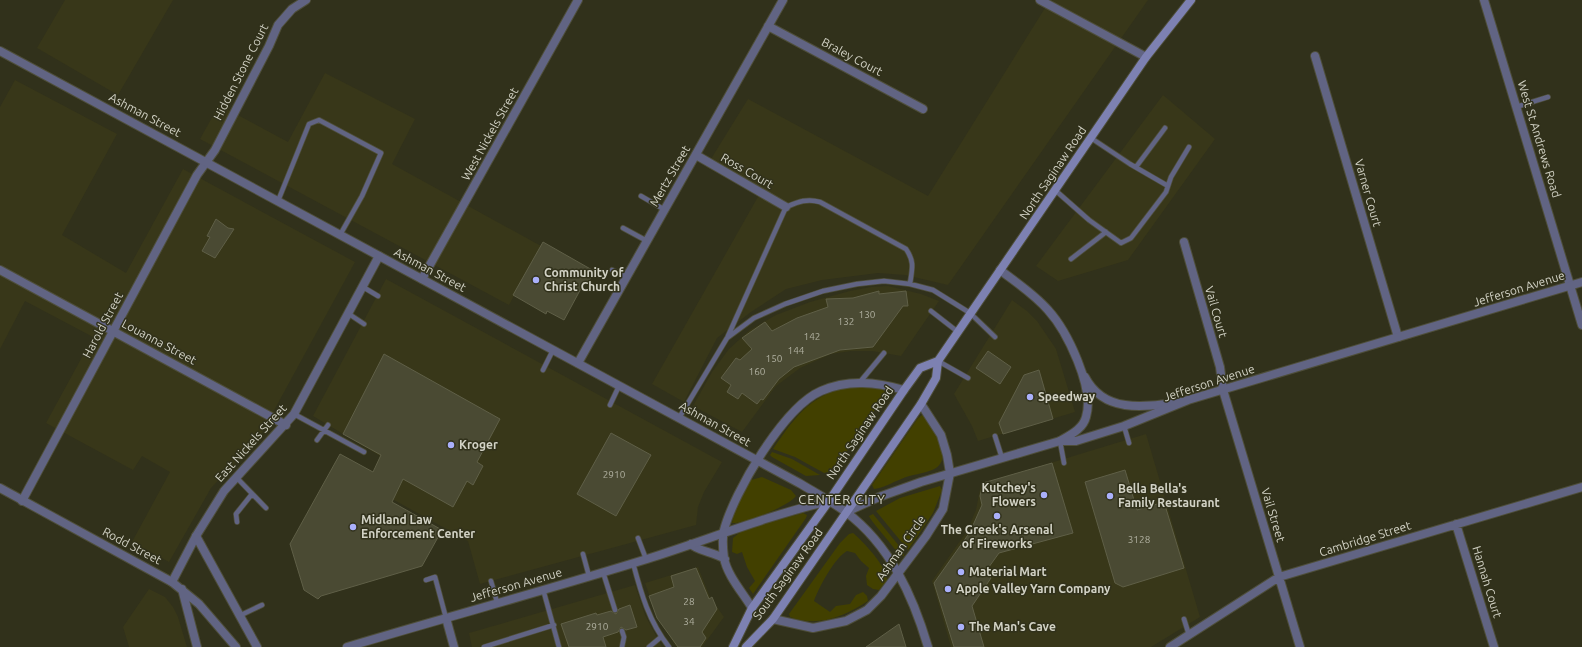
<svg xmlns="http://www.w3.org/2000/svg" width="1582" height="647" viewBox="0 0 1582 647" font-family="Ubuntu,sans-serif">
<rect width="100%" height="100%" fill="#31311b"/>
<path fill="#383719" d="M65,0H173L118,95L37,48Z
M1050,0H1148L948,285L905,275L878,273L822,280L786,289L751,312L717,338L684,402L652,384L759,195L706,167L748,99L928,196Z
M325,73L415,119L392,164L541,246L509,305L200,139L219,105L288,142Z
M15,80L117,134L62,235L126,273L183,169L355,262L259,438L211,488L169,562L132,542L170,472L142,456L133,470L46,423L93,337L25,301L0,349V107Z
M1163,95L1215,139L1128,260L1058,281L1036,266Z
M386,279L722,462L704,492L698,507L696,525L480,584L468,541L367,485L380,456L313,416Z
M888,286L921,294L939,301L901,356L872,351H851L831,354L800,368L776,386L742,432L693,406L712,372L729,349L750,330L776,315L810,302L850,291L871,287Z
M1012,300L1027,311L1037,321L1056,349L1075,412L978,441L972,426L954,394Z
M1146,434L1200,617L1151,647H951L932,581L967,531L976,510L981,484Z
M698,567L710,597L724,617L702,647H676L655,612L645,583Z
M635,585L645,615L662,647H472L469,633Z
M149,589L165,597L173,607L178,617L187,647H129L123,627Z"/>
<path fill="#424000" d="M858,386L882,389L885,392V395L843,457L828,472L824,473L795,457L773,449C797,414 813,391 858,386Z
M922,415L925,417C933,429 953,456 936,468C928,473 915,474 906,477C897,480 882,489 874,489L872,485L918,418Z
M772,452L792,459L820,475L806,476L772,457L770,455Z
M762,477L791,490L796,496C789,506 744,524 732,523L734,512L751,480Z
M940,486L942,490L933,513L908,550L876,511L900,498Z
M803,513L807,515L806,518L753,594L749,588L755,581L747,567L742,552L737,554L732,552L733,538L743,530Z
M873,514L904,552V556H900C896,549 869,519 869,516Z
M853,533C862,540 888,568 887,580L879,590L873,589L867,585L866,576L869,568L861,561L855,553L847,551C835,557 818,589 814,601L830,612L836,606L850,604L856,595L863,592L867,596L868,601C845,616 818,628 790,617L789,614L840,543L849,534Z"/>
<path fill="#4a4a33" stroke="#5f5f47" d="M216,219L228,228L234,229L215,258L202,251L210,237L207,236Z
M543,242L594,271L588,283L585,281L564,320L547,311L546,314L513,295Z
M879,291V294L906,291L908,306H903L873,347L840,350L794,367L779,379L763,400L761,399L757,404L742,393L738,399L727,392L731,385L721,378L736,358L740,360L752,349L742,338L765,322L772,331L797,318L828,307L826,299L853,298Z
M988,351L1011,367L1000,384L976,368Z
M384,354L500,419L477,462L483,466L473,485L467,481L453,507L403,479L392,502L442,530L422,566L321,596L318,599L304,590L290,544L340,454L373,472L381,455L343,434Z
M1039,370L1053,419L1003,434L999,423L1024,375Z
M611,433L651,455L616,516L577,494Z
M1052,463L1073,533L999,553L986,571L991,578L972,606L984,647H954L934,583L970,532L982,505L980,496L983,483Z
M1125,470L1137,510L1164,502L1184,568L1123,587L1115,583L1085,482Z
M696,568L709,599L712,597L717,609L702,632L706,638L700,647H678L657,618L649,596L674,587L671,576Z
M630,605L637,627L626,630L621,627L618,632L603,637L606,647H569L561,624L596,613L597,615L611,611L616,614L619,609Z
M899,624L906,647H866Z"/>
<g fill="none" stroke-linecap="round" stroke-linejoin="round">
<defs>
<path id="service" d="M1516,107L1548,97
M1091,138L1130,164L1168,186
M1136,167L1165,128
M1055,190L1089,220L1121,243L1131,238L1166,192L1171,177L1189,147
M641,196L665,210
M278,201L309,124L319,120L381,153L362,196L340,235
M623,228L647,241
M1071,259L1106,232
M612,270L626,277
M363,287L378,296
M931,311L958,332
M349,314L364,324
M728,336L786,207C798,202 807,198 820,202L906,249C915,262 912,269 910,284
M938,361L968,378
M543,370L553,350
M860,382L884,353
M610,405L619,386
M294,414L364,452
M679,418L727,338L754,318L785,304L823,291L857,284L884,281L910,284L933,290L970,313L995,337
M1124,426L1129,443
M995,436L1002,458
M317,440L328,425
M1060,441L1064,463
M237,478L266,508
M237,522L236,514L252,494
M638,538L646,559
M583,554L589,576
M633,563C641,593 649,622 669,647
M603,572L615,610
M426,580L435,577L446,618
M491,581L497,602
M543,589L559,647
M239,616L262,605
M1184,619L1189,635
M622,631L624,637L622,647
M484,647L554,625
M649,647L661,637"/>
<path id="minor" d="M1040,0L1146,57
M1484,0L1582,325
M768,26L923,109
M1315,56L1398,337
M696,155L786,207
M1184,242L1220,367L1223,390L1300,647
M0,270L286,425
M1000,270C1017,283 1034,294 1048,310C1067,331 1095,388 1086,417C1083,429 1070,435 1060,441
M422,279L578,0
M578,363L783,0
M1085,377C1104,414 1145,407 1180,402
M22,501L197,175L215,150L269,46L278,25L292,9L306,0
M1456,524L1494,647
M691,544C697,551 714,552 725,559
M172,582L196,536L224,491L294,414L379,256
M752,608C743,593 727,575 724,558C723,550 722,538 724,530C734,492 784,407 821,391C848,379 876,382 904,390
M446,618L454,647
M773,619L813,628L846,621L867,610L881,596L926,536L943,509L950,473L947,455L941,435L921,404
M1170,647L1279,577L1582,487"/>
<path id="tertiary" d="M0,51L799,483C814,492 831,501 846,512C890,545 913,596 928,647
M0,488L172,582L199,604L236,647
M846,512L879,497L921,482L1060,441H1076L1124,426L1188,400L1582,282
M196,536L257,647
M182,589L197,647
M347,647C447,617 547,590 647,559C707,540 766,516 829,501"/>
<path id="secondary" d="M733,647L752,608L829,501L904,390L920,368L938,361
M746,647L773,619L921,404L936,378L938,361L1146,57L1191,0"/>
</defs>
<use href="#service" stroke="#4e4e3a" stroke-width="6"/>
<use href="#minor" stroke="#4e4e3a" stroke-width="10"/>
<use href="#tertiary" stroke="#4e4e3a" stroke-width="10"/>
<use href="#secondary" stroke="#4e4e3a" stroke-width="10"/>
<use href="#service" stroke="#616483" stroke-width="4.5"/>
<use href="#minor" stroke="#616483" stroke-width="8"/>
<use href="#tertiary" stroke="#616483" stroke-width="8"/>
<use href="#secondary" stroke="#7d81b2" stroke-width="8"/>
</g>
<g fill="#aab0fb" stroke="#31311b" stroke-width="1.5">
<circle cx="536" cy="280" r="4"/>
<circle cx="1030" cy="397" r="4"/>
<circle cx="451" cy="445" r="4"/>
<circle cx="1044" cy="495" r="4"/>
<circle cx="1110" cy="496" r="4"/>
<circle cx="997" cy="516" r="4"/>
<circle cx="353" cy="527" r="4"/>
<circle cx="961" cy="572" r="4"/>
<circle cx="948" cy="589" r="4"/>
<circle cx="961" cy="627" r="4"/>
</g>
<g text-anchor="middle" stroke-width="3" stroke-linejoin="round" paint-order="stroke">
<g font-size="10" fill="#b0b0a0">
<text x="867" y="318">130</text>
<text x="846" y="325">132</text>
<text x="812" y="340">142</text>
<text x="796" y="354">144</text>
<text x="774" y="362">150</text>
<text x="757" y="375">160</text>
<text x="614" y="478">2910</text>
<text x="1139" y="543">3128</text>
<text x="689" y="605">28</text>
<text x="689" y="625">34</text>
<text x="597" y="630">2910</text>
</g>
<g font-size="12" fill="#d2d2c5" stroke="#31311b">
<text transform="translate(852 57) rotate(28)" y="4">Braley Court</text>
<text transform="translate(241 72) rotate(-63)" y="4">Hidden Stone Court</text>
<text transform="translate(145 115) rotate(28)" y="4">Ashman Street</text>
<text transform="translate(490 134) rotate(-61)" y="4">West Nickels Street</text>
<text transform="translate(1539 139) rotate(73)" y="4">West St Andrews Road</text>
<text transform="translate(747 171) rotate(30)" y="4">Ross Court</text>
<text transform="translate(1053 173) rotate(-56)" y="4">North Saginaw Road</text>
<text transform="translate(670 176) rotate(-60)" y="4">Mertz Street</text>
<text transform="translate(1368 193) rotate(74)" y="4">Varner Court</text>
<text transform="translate(430 270) rotate(28)" y="4">Ashman Street</text>
<text transform="translate(1519 289) rotate(-17)" y="4">Jefferson Avenue</text>
<text transform="translate(1216 312) rotate(74)" y="4">Vail Court</text>
<text transform="translate(103 325) rotate(-62)" y="4">Harold Street</text>
<text transform="translate(159 342) rotate(28)" y="4">Louanna Street</text>
<text transform="translate(1209 383) rotate(-18)" y="4">Jefferson Avenue</text>
<text transform="translate(715 424) rotate(29)" y="4">Ashman Street</text>
<text transform="translate(860 433) rotate(-56)" y="4">North Saginaw Road</text>
<text transform="translate(251 443) rotate(-48)" y="4">East Nickels Street</text>
<text transform="translate(1273 515) rotate(73)" y="4">Vail Street</text>
<text transform="translate(1365 539) rotate(-17)" y="4">Cambridge Street</text>
<text transform="translate(132 546) rotate(28)" y="4">Rodd Street</text>
<text transform="translate(901 548) rotate(-55)" y="4">Ashman Circle</text>
<text transform="translate(788 574) rotate(-54)" y="4">South Saginaw Road</text>
<text transform="translate(1487 582) rotate(73)" y="4">Hannah Court</text>
<text transform="translate(516 585) rotate(-16)" y="4">Jefferson Avenue</text>
</g>
<g font-size="12" font-weight="bold" fill="#d2d2c5" stroke="#31311b" text-anchor="start">
<text x="544" y="277">Community of<tspan x="544" dy="14">Christ Church</tspan></text>
<text x="1038" y="401">Speedway</text>
<text x="459" y="449">Kroger</text>
<text x="1036" y="492" text-anchor="end">Kutchey's<tspan x="1036" dy="14">Flowers</tspan></text>
<text x="1118" y="493">Bella Bella's<tspan x="1118" dy="14">Family Restaurant</tspan></text>
<text x="361" y="524">Midland Law<tspan x="361" dy="14">Enforcement Center</tspan></text>
<text x="997" y="534" text-anchor="middle">The Greek's Arsenal<tspan x="997" dy="14">of Fireworks</tspan></text>
<text x="969" y="576">Material Mart</text>
<text x="956" y="593">Apple Valley Yarn Company</text>
<text x="969" y="631">The Man's Cave</text>
</g>
<g font-size="13" letter-spacing="1" fill="#d2d2c5" stroke="#31311b">
<text x="842" y="504">CENTER CITY</text>
</g>
</g>
</svg>
